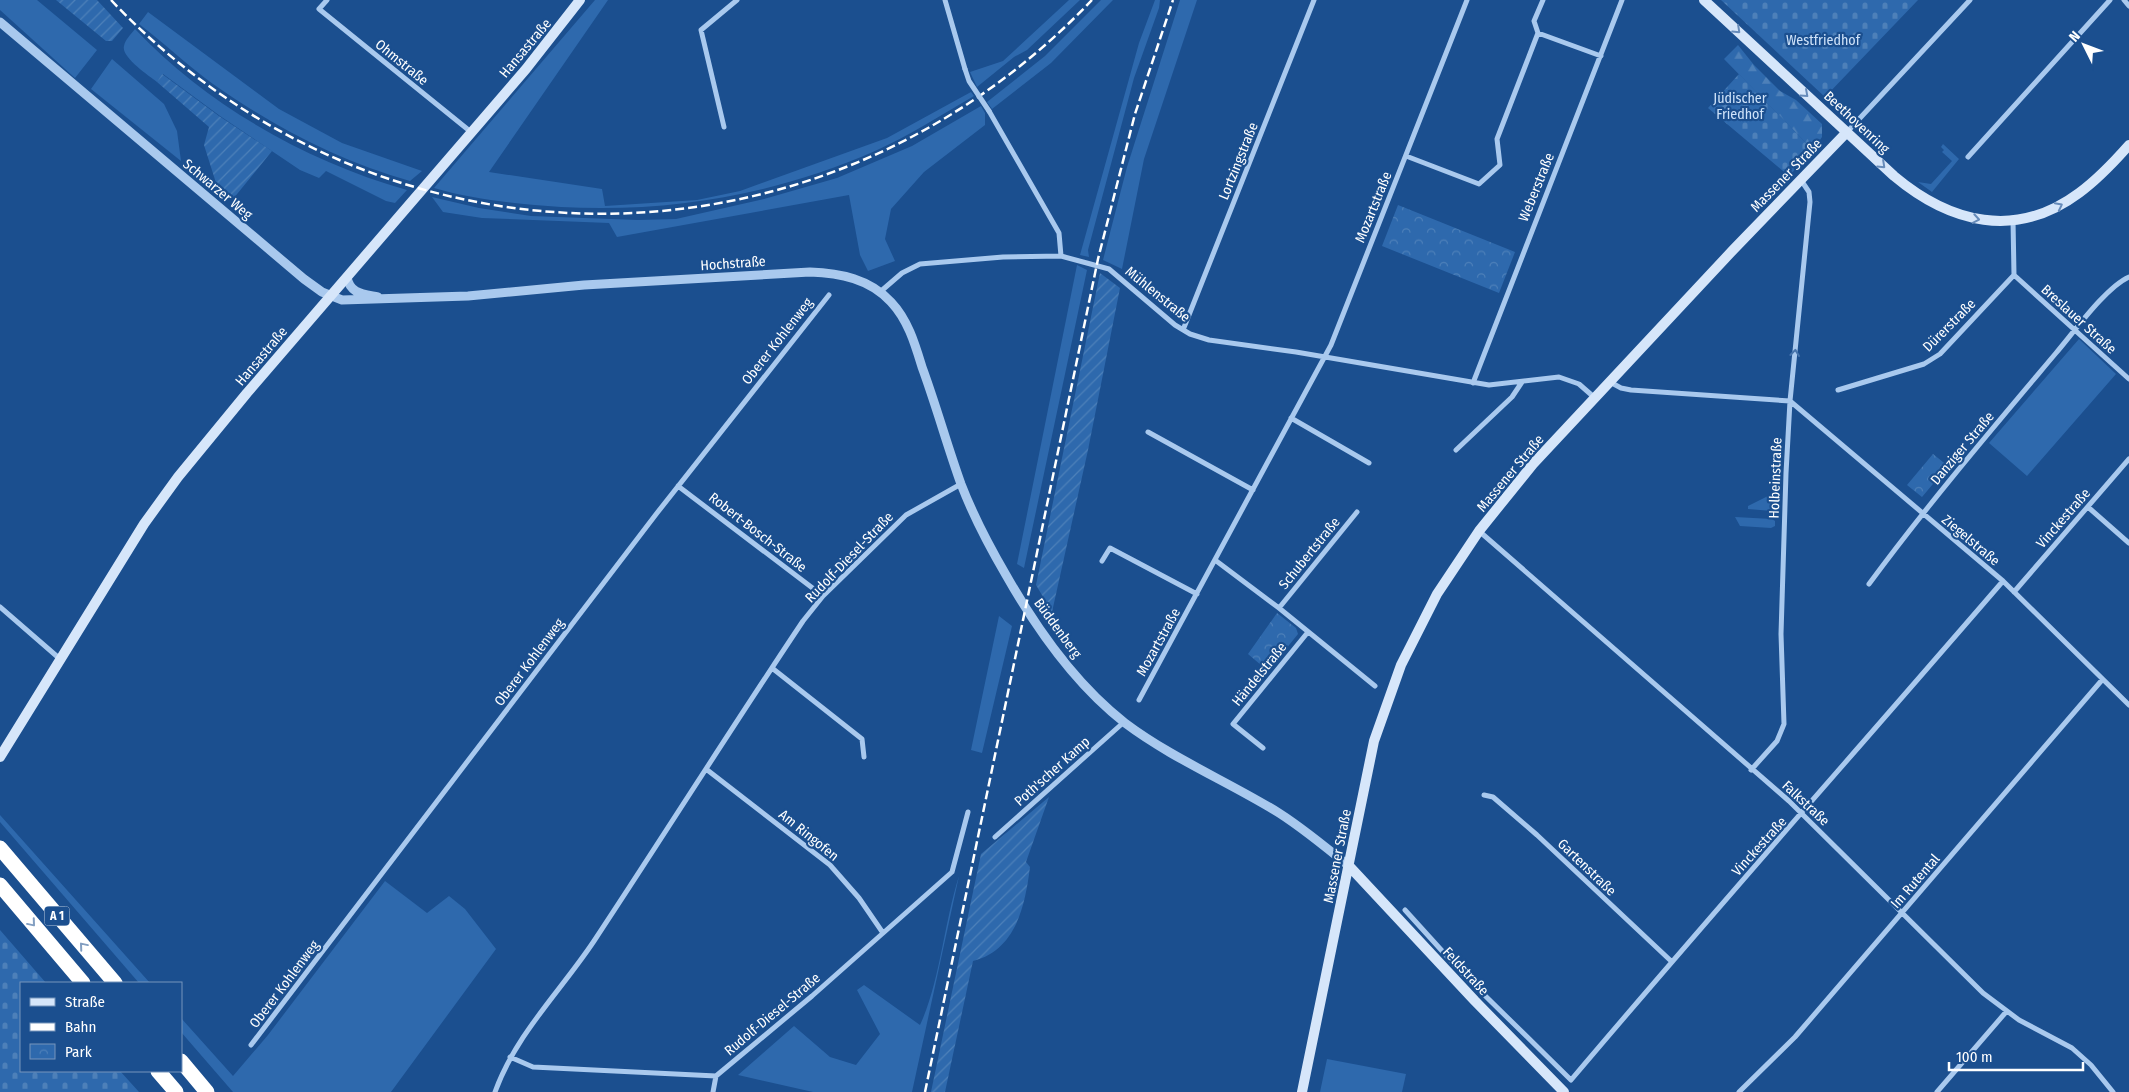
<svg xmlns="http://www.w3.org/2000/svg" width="2129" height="1092" viewBox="0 0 2129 1092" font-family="'Fira Sans Condensed',sans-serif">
<defs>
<pattern id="forest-firs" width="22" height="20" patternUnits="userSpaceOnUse" patternTransform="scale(1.25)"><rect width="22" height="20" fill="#2e69ad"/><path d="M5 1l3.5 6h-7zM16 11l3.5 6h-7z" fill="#4d80b9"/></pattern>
<pattern id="cemetery-stones" width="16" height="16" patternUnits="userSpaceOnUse" patternTransform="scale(1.25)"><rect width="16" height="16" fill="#2e69ad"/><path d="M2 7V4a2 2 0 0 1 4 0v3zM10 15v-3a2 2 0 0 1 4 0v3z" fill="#4d80b9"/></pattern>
<pattern id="park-crowns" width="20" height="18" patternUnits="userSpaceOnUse" patternTransform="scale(1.25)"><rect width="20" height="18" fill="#2e69ad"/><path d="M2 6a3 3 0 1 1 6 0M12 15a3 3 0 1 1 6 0" fill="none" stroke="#4d80b9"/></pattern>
<pattern id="garden-furrows" width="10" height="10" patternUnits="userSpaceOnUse" patternTransform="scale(1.25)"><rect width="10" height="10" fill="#2e69ad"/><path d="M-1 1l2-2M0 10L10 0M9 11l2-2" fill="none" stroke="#4d80b9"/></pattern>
</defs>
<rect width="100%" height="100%" fill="#1b4f8f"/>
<path fill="#2e69ad" d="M0,0H37L97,50L75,78L0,10Z
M595,0H608L489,172L602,189L605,206L697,200L740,191L887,138L971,92L974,96C941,115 909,136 875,151C775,195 669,213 561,207C519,204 475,200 434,188Z
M1069,0H1080L1027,50L1014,57L977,87L970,72L1003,61Z
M1101,0H1113L1051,63L992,109L987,102L1045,56Z
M1155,0H1160L1159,8L1134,78L1088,250L1089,257L1080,255L1139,43Z
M1180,0H1197L1144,159L1122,269L1103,260L1127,167Z
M148,12L279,109L342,143L422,171L410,181C339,161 273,126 213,84C187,65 164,43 139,24Z
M135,29C208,106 306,161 407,190L395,203L386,201L326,171L319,178L300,170L220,116L163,74L157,82C148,75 121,57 124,46C125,40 131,34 135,29Z
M112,59L164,104L177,131L181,161L91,89Z
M981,106L985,113V125L924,172L891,209L885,239L895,261L868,271L860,255L849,195L617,237L609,223L482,218L443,212L432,197L479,208L531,216L638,220L676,219L764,199L837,178L912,146Z
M1943,144L1959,159L1932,192L1918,182L1931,184L1952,161L1942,152L1944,150L1941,147Z
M1077,265L1087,270L1024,568L1017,564Z
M2079,339L2116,374L2027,476L1989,443Z
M1774,493L1776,495L1774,509L1772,511L1748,509V506Z
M1735,517L1772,519L1775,521V526L1771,528L1740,526Z
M999,616L1012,626L982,753L971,750Z
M0,815L150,983H139L0,822Z
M959,876L912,1092H813L738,1075L794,1026L830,1057L856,1065L880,1034L857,990L864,985L920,1025C940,982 944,923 959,876Z
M385,881L427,913L449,896L465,909L496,949L391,1092H233L181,1032V1018L233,1076L268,1035Z
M1327,1059L1406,1074L1402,1092H1320Z"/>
<path fill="url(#forest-firs)" d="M1738,45L1754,65L1780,91L1796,100L1822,124V137L1813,150L1724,59Z"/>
<path fill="url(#cemetery-stones)" d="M1721,0H1918L1825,97Z
M1739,74L1813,150L1789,176L1708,108Z
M0,930L46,983H21V1071H120L139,1092H0Z"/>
<path fill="url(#park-crowns)" d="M1398,205L1515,252L1499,293L1382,246Z
M1933,454L1948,466L1922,497L1907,485Z
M1277,613L1296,628L1298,634L1268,671L1248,654Z"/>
<path fill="url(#garden-furrows)" d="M56,0H97L123,28L112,41H106Z
M162,74L219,116L272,151L233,199L217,186L204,145L209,127L157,82Z
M1100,273L1120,288L1088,450L1052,612L1036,585Z
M1049,797L1026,862L1030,867C1025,906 1016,950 973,961L945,1092H931L981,854Z"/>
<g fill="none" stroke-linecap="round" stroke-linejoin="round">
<path stroke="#a9c9ee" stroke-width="5" d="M327,0L319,9L471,132
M945,0L965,69
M2124,0L2129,6
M1538,33L1534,21L1543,0
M989,111L1055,226L1059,233L1061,256
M724,127L701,30L737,0
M1847,132L1970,0
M1406,156L1479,184L1500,165L1497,139L1538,33L1601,56
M1968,157L2110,0
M2014,275L2129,379
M880,292L902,273L920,264L1003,257L1061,256L1109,269L1175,325L1190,334L1209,340L1296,352L1489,385L1559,377L1579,384L1595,398
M1183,330L1314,0
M1610,382L1621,388L1631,390L1790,401
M1473,383L1622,0
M1838,390L1924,364L1940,354L2014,275L2013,220
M1790,401L2003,581L2129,705
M1291,418L1369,463
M1148,432L1253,490
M1456,450L1512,397L1522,382
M678,486L823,596
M2088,507L2129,543
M1479,531L1789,801L1983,993L2019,1020L2072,1048L2091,1065L2113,1092
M1215,560L1279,608L1375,686
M1102,561L1110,548L1197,594
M1869,584C1928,504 1992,429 2056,353C2074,332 2106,287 2129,277
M2014,592L2129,459
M0,607L60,659
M1279,608L1357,512
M772,668L862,739L864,757
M1139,700L1331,345L1467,0
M1263,748L1233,724L1308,632
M706,769L830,865L859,898L883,933
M1751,770L1777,741L1784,724L1781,634L1786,473L1790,401L1810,202L1809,192L1801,180
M1484,795L1493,797L1537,835L1671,961
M995,837L1124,722
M1405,910L1463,974L1571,1080C1713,912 1859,748 2003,581
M251,1045L657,513L829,295
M510,1057L533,1067L716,1076L812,996L952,872L968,812
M495,1092C516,1034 560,992 594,941C664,835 732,727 803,621L823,596L906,515L961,484
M713,1092L716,1076
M1739,1092L1795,1037L2102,680
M1937,1092L2006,1012"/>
<path stroke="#a9c9ee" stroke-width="9" d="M0,22L304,279L322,292L342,300L468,296L584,285L810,272C840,273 870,279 891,302C908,320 915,344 922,367C936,405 947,445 961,484C973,515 989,546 1006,575C1036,628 1076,685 1125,723C1173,759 1229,782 1279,813C1304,829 1327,848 1350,867
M347,277C350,294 363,294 378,297"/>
<path stroke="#d6e6fa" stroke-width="10" d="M1704,0L1894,176C1950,223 2016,240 2079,193C2098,179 2114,162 2129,145
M0,757L144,524L178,477L247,393L526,69L580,0
M1350,867L1475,1001L1564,1092
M1302,1092L1374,741L1401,665L1437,594L1479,531L1533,464L1733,250L1847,132"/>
<path stroke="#fff" stroke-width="15" d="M0,848L115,983
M0,885L83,983
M181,1061L207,1092
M158,1071L176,1092"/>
<path stroke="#fff" stroke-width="2.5" stroke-dasharray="9 4" stroke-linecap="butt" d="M111,0C381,285 821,285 1092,0
M925,1092L1098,259L1135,114L1173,0"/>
<path stroke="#a9c9ee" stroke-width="5" d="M965,69L969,81L989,111"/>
</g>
<defs><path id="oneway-chevron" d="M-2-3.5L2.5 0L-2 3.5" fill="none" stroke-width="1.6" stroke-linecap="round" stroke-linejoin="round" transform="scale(1.25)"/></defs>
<g stroke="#668bba">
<use href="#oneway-chevron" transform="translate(1737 30) rotate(43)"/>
<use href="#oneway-chevron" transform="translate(1805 94) rotate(42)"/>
<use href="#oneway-chevron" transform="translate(1882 165) rotate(43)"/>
<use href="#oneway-chevron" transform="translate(2059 206) rotate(-27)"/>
<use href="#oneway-chevron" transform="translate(1976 219) rotate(10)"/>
</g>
<use stroke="#4674ac" href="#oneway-chevron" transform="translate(1795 353) rotate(-84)"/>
<g stroke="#829ec1">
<use href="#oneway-chevron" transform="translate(32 923) rotate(50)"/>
<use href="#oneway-chevron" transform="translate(83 946) rotate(-130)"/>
</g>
<g text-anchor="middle" stroke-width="4.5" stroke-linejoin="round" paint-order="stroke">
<rect fill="#1b4f8f" stroke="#bbcadd" stroke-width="1" x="44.5" y="906.5" width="25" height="19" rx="4"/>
<g font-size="12" font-weight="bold" fill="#fff">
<text x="57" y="920">A 1</text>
</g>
<g font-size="14" fill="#cfe3fa" stroke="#1b4f8f">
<text x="1823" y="45">Westfriedhof</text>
<text x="1740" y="103">Jüdischer<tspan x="1740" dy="16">Friedhof</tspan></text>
</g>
<g font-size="14" fill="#fff" stroke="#1b4f8f">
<text transform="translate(525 48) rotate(-50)" y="5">Hansastraße</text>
<text transform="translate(402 62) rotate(39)" y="5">Ohmstraße</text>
<text transform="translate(1857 122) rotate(43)" y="5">Beethovenring</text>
<text transform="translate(1238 161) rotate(-68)" y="5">Lortzingstraße</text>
<text transform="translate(1786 175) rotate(-46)" y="5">Massener Straße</text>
<text transform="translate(1536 187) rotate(-68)" y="5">Weberstraße</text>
<text transform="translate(218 189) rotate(40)" y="5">Schwarzer Weg</text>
<text transform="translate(1373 207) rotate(-68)" y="5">Mozartstraße</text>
<text transform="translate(733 263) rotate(-4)" y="5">Hochstraße</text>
<text transform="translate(1158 294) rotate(39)" y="5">Mühlenstraße</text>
<text transform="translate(2079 319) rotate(42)" y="5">Breslauer Straße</text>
<text transform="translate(1949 325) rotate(-45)" y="5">Dürerstraße</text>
<text transform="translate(777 341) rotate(-52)" y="5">Oberer Kohlenweg</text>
<text transform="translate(261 356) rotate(-50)" y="5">Hansastraße</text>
<text transform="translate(1962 448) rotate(-50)" y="5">Danziger Straße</text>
<text transform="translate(1510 473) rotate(-50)" y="5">Massener Straße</text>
<text transform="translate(1775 478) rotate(-88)" y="5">Holbeinstraße</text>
<text transform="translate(2063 518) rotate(-49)" y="5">Vinckestraße</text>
<text transform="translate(758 532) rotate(38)" y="5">Robert-Bosch-Straße</text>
<text transform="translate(1971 540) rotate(40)" y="5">Ziegelstraße</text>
<text transform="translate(1309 553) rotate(-51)" y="5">Schubertstraße</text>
<text transform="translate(849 557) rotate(-46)" y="5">Rudolf-Diesel-Straße</text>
<text transform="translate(1058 628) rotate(54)" y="5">Büddenberg</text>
<text transform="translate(1158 642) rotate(-61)" y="5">Mozartstraße</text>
<text transform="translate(529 662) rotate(-53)" y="5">Oberer Kohlenweg</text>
<text transform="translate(1259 674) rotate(-51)" y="5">Händelstraße</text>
<text transform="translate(1052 771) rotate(-42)" y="5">Poth'scher Kamp</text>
<text transform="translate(1806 803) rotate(43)" y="5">Falkstraße</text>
<text transform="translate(809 835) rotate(39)" y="5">Am Ringofen</text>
<text transform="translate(1759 846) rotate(-48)" y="5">Vinckestraße</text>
<text transform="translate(1337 856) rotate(-79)" y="5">Massener Straße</text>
<text transform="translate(1587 867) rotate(44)" y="5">Gartenstraße</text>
<text transform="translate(1915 881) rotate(-49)" y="5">Im Rutental</text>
<text transform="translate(1466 971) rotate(47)" y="5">Feldstraße</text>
<text transform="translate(284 984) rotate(-53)" y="5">Oberer Kohlenweg</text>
<text transform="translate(772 1014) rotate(-40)" y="5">Rudolf-Diesel-Straße</text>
</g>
</g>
<rect x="20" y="982" width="162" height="90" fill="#1b4f8f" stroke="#7695bc"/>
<rect x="30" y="998" width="25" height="8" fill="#d6e6fa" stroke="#7695bc"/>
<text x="65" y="1007" font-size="15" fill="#ffffff">Straße</text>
<rect x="30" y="1023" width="25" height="8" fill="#ffffff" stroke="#7695bc"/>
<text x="65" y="1032" font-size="15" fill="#ffffff">Bahn</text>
<rect x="30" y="1044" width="25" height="15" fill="url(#park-crowns)" stroke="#7695bc"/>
<text x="65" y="1057" font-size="15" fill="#ffffff">Park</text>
<g transform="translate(2084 45) rotate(312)" stroke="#1b4f8f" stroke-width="4" paint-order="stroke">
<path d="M0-4L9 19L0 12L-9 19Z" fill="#ffffff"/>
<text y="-8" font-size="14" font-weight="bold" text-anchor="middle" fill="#ffffff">N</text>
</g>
<path d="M1949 1062v8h134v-8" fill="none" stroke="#ffffff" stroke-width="2.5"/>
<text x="1956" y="1062" font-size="15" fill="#ffffff" stroke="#1b4f8f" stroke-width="4" paint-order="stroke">100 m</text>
</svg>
